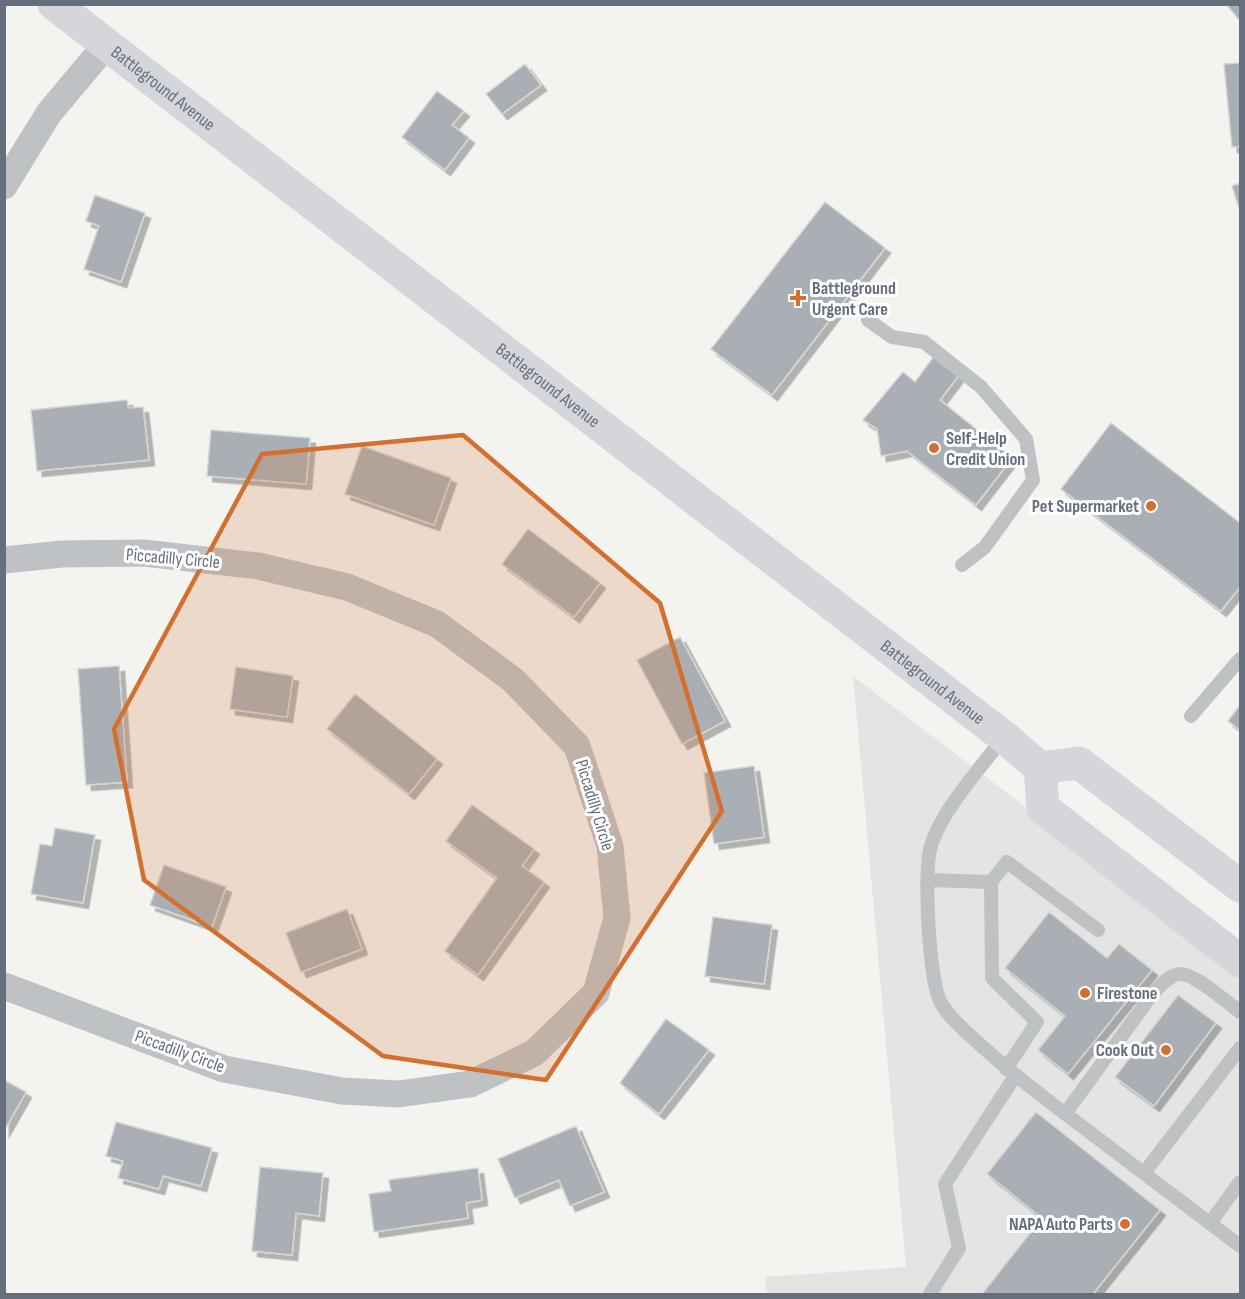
<svg xmlns="http://www.w3.org/2000/svg" width="1245" height="1299" viewBox="0 0 1245 1299" font-family="'Sofia Sans Condensed',sans-serif">
<defs>
<filter id="shadow"><feDropShadow dx="5.5" dy="5.5" stdDeviation="0" flood-color="#0004"/></filter>
</defs>
<rect width="100%" height="100%" fill="#f3f4f0"/>
<path fill="#e4e4e3" d="M853,676L1240,970V1294H767L765,1277L906,1267Z"/>
<path fill="#aaafb5" stroke="#d4d5d3" stroke-width="1.5" filter="url(#shadow)" d="M1226,4H1240V21Z
M1240,63V147H1232L1224,64Z
M525,64L541,85L502,114L486,94Z
M437,91L464,111L452,125L469,138L445,170L402,137Z
M1240,183V211L1232,186Z
M95,195L145,213L121,282L84,269L99,226L86,221Z
M825,202L885,248L772,395L711,349Z
M935,355L959,375L940,400L1012,458L976,505L907,451L881,456L877,429L863,420L903,372L915,382Z
M127,400L128,408L143,407L149,460L37,471L31,410Z
M1111,423L1240,523V587L1221,611L1061,489Z
M211,430L310,438L306,484L207,476Z
M362,446L451,478L434,525L345,494Z
M528,529L600,583L574,617L502,564Z
M680,637L725,721L682,744L637,660Z
M119,666L127,782L86,785L78,669Z
M236,667L293,676L287,717L230,709Z
M355,694L437,759L409,794L327,729Z
M1240,705V730L1228,721Z
M754,766L764,837L714,844L704,773Z
M472,805L534,849L522,866L544,882L478,975L445,951L497,878L446,841Z
M55,828L95,835L83,903L31,894L40,844L52,846Z
M164,865L226,887L212,927L150,905Z
M347,909L362,949L301,972L286,933Z
M1049,912L1107,958L1119,944L1152,970L1068,1074L1038,1050L1065,1016L1005,968Z
M713,917L772,925L764,984L705,976Z
M1178,995L1216,1023L1154,1106L1115,1077Z
M666,1019L709,1050L659,1114L620,1083Z
M4,1080L26,1092L4,1131Z
M1036,1112L1160,1210L1093,1294H982L1042,1218L987,1174Z
M116,1122L212,1148L201,1186L163,1176L159,1189L118,1178L123,1161L106,1156Z
M576,1126L604,1192L570,1206L559,1180L515,1198L498,1159Z
M260,1167L323,1173L319,1216L296,1213L292,1255L252,1251Z
M478,1168L482,1200L466,1203L468,1218L374,1232L369,1194L391,1191L389,1180Z"/>
<g fill="none" stroke-linecap="round" stroke-linejoin="round">
<path stroke="#bfc2c5" stroke-width="14" d="M868,320L892,337L924,342L981,387L1026,439L1033,480L985,547L962,565
M1191,716L1240,659
M1004,737C982,766 941,811 931,846C923,870 929,982 941,1003C950,1018 962,1028 975,1040C1002,1065 1030,1087 1059,1109C1119,1155 1180,1200 1240,1246
M927,880L991,882L992,978L1037,1022L1006,1069
M991,882L1007,862L1098,930
M1065,1114L1153,993C1160,986 1170,974 1180,974C1194,973 1228,1003 1240,1012
M1144,1173L1240,1048
M1210,1223L1240,1182
M930,1294L959,1248L945,1184L1015,1076"/>
<path stroke="#bfc2c5" stroke-width="27" d="M4,186L49,113L106,45
M4,560L62,554L144,553L258,566L347,587L437,624L513,680L577,746L610,846L617,918L596,993L534,1053L470,1084L399,1094L342,1091L224,1069L4,986"/>
<g stroke="#d4d6db" stroke-width="33">
<path id="s1" d="M54,4L1004,737L1040,768L1043,808L1240,961"/>
<path d="M1040,768L1079,763L1240,886"/>
</g>
</g>
<path fill="#d37030" fill-opacity="0.2" stroke="#d37030" stroke-width="4.5" stroke-linejoin="round" d="M463,435L660,603L722,811L546,1080L383,1056L144,880L114,729L262,454Z"/>
<g fill="#d37030" stroke="#fff" stroke-width="2">
<path d="M795 289h6v6h6v6h-6v6h-6v-6h-6v-6h6z"/>
<circle cx="934" cy="448" r="6"/>
<circle cx="1151" cy="506" r="6"/>
<circle cx="1085" cy="993" r="6"/>
<circle cx="1166" cy="1050" r="6"/>
<circle cx="1125" cy="1224" r="6"/>
</g>
<g text-anchor="middle" stroke-width="6" stroke-linejoin="round" paint-order="stroke">
<g font-size="18" fill="#656f7e" stroke="#fff">
<text dy="6" stroke="none"><textPath href="#s1" startOffset="138">Battleground Avenue</textPath></text>
<text dy="6" stroke="none"><textPath href="#s1" startOffset="624">Battleground Avenue</textPath></text>
<text transform="translate(173 558) rotate(5)" y="6">Piccadilly Circle</text>
<text dy="6" stroke="none"><textPath href="#s1" startOffset="1110">Battleground Avenue</textPath></text>
<text transform="translate(595 805) rotate(73)" y="6">Piccadilly Circle</text>
<text transform="translate(180 1051) rotate(20)" y="6">Piccadilly Circle</text>
</g>
<g font-size="18" font-weight="bold" fill="#656f7e" stroke="#fff" text-anchor="start">
<text x="812" y="294">Battleground<tspan x="812" dy="21">Urgent Care</tspan></text>
<text x="946" y="444">Self-Help<tspan x="946" dy="21">Credit Union</tspan></text>
<text x="1139" y="512" text-anchor="end">Pet Supermarket</text>
<text x="1097" y="999">Firestone</text>
<text x="1154" y="1056" text-anchor="end">Cook Out</text>
<text x="1113" y="1230" text-anchor="end">NAPA Auto Parts</text>
</g>
</g>
<rect width="1245" height="1299" fill="none" stroke="#656f7e" stroke-width="12"/>
</svg>
